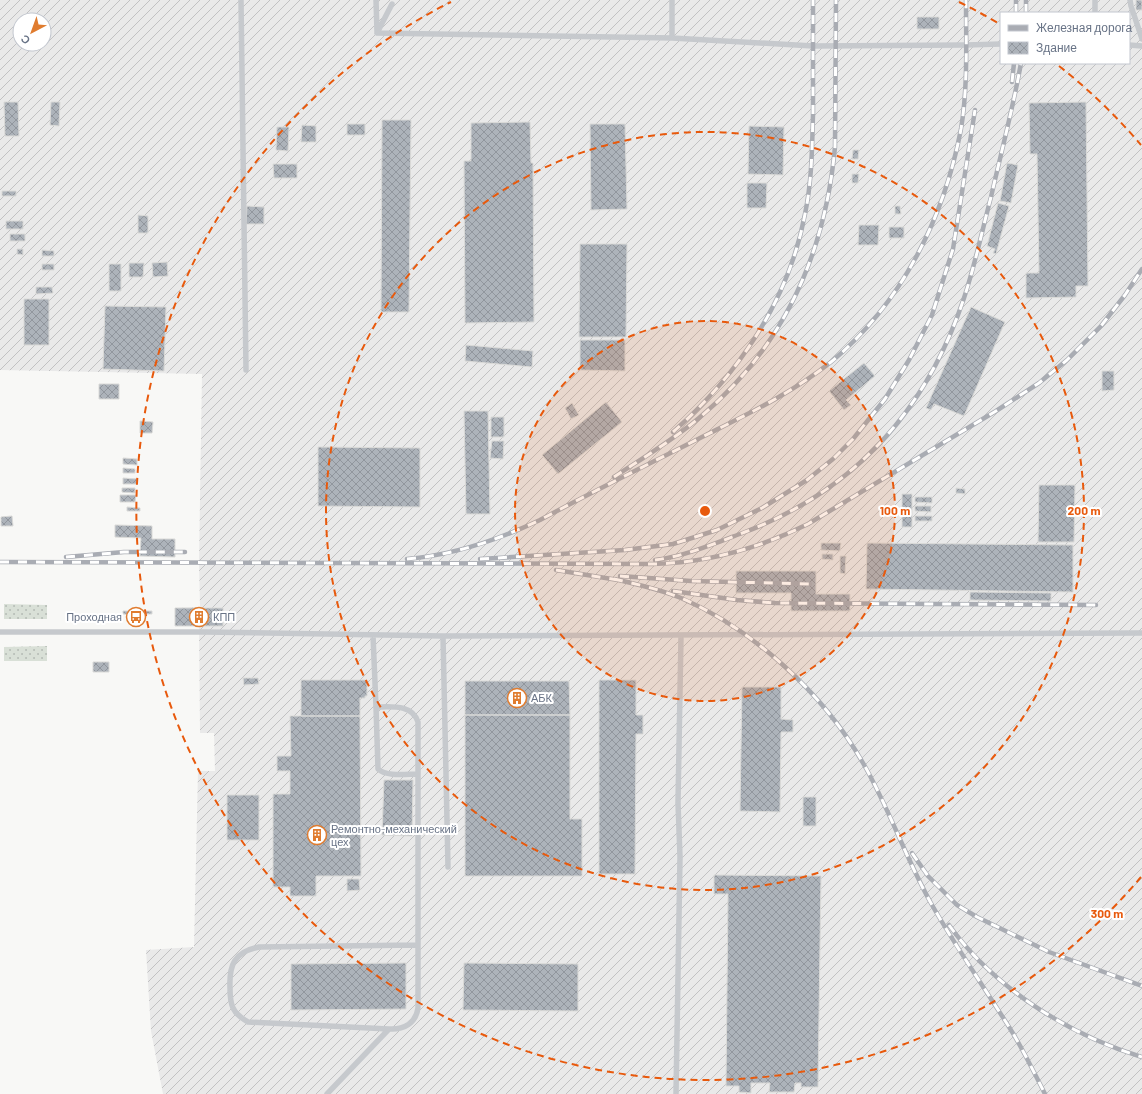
<svg xmlns="http://www.w3.org/2000/svg" width="1142" height="1094" viewBox="0 0 1142 1094" font-family="Barlow,sans-serif">
<defs>
<pattern id="industrial-furrows" width="10" height="10" patternUnits="userSpaceOnUse"><rect width="10" height="10" fill="#e9e9e9"/><path d="M-1 1l2-2M0 10L10 0M9 11l2-2" fill="none" stroke="#c1c1c2"/></pattern>
<pattern id="grass-dots" width="8" height="8" patternUnits="userSpaceOnUse"><rect width="8" height="8" fill="#d9e0d7"/><path d="M2 2h.1M6 6h.1" fill="none" stroke="#b4bab4" stroke-width="1.8" stroke-linecap="round"/></pattern>
<pattern id="building-cross-hatch" width="8" height="8" patternUnits="userSpaceOnUse"><rect width="8" height="8" fill="#adb3ba"/><path d="M0 0l8 8M0 8l8-8" fill="none" stroke="#91969d"/></pattern>
</defs>
<rect width="100%" height="100%" fill="#f8f8f6"/>
<path fill="url(#industrial-furrows)" fill-rule="evenodd" d="M0,0H1142V1094H163L151,1031L146,950L194,947L198,771H215L214,733H200L199,621H177V608L200,607L199,563L202,374L0,370ZM1001,13H1129V63H1001ZM20,20H44V44H20Z"/>
<path fill="url(#grass-dots)" d="M4,604L47,605V619H4Z
M47,646V661H4V647Z"/>
<path fill="url(#building-cross-hatch)" stroke="#dadad8" d="M1136,0H1142V10H1136Z
M917,17H939V29H917Z
M4,102H18L19,136H5Z
M51,102H60L59,126L50,125Z
M1086,102L1088,286H1076V297L1026,298V273H1039L1037,154H1030L1029,103Z
M382,120H411L409,312H381Z
M530,122L531,163H533L534,322L465,323L464,161H471V123Z
M347,124H365V135H347Z
M590,124H625L627,209L591,210Z
M302,125L316,126V142H301Z
M749,126L784,127L783,175L748,174Z
M277,127H289L288,151L276,150Z
M853,150H859L858,159H852Z
M1007,163L1018,165L1011,203L1000,201Z
M273,164H297V178H274Z
M852,174H859L858,183H852Z
M747,183H767L766,208H747Z
M2,191H16V196H2Z
M998,203L1009,206L996,254L993,253L995,249L987,246Z
M247,206L264,207V224H246Z
M895,206H900L901,214H895Z
M138,215L148,216V233H138Z
M6,221H23V229H6Z
M859,225H879L878,245H858Z
M889,227H904V238H889Z
M10,234H25V241H10Z
M580,244H627L626,337H579Z
M17,249H23V255L17,254Z
M42,250L54,251V256H42Z
M167,262L168,276L153,277L152,263Z
M129,263H144L143,277H129Z
M42,264H54V270H42Z
M109,264H121V291H109Z
M36,287H52L53,293L36,294Z
M24,299H49V345H24Z
M105,306L166,307L164,371L103,369Z
M971,307L1005,322L964,416L934,404L931,410L926,408Z
M580,340H625V371L580,370Z
M466,345L533,351L532,367L465,361Z
M864,363L875,376L846,400L851,405L844,410L829,391Z
M1102,371H1114V390L1102,391Z
M99,384H119V399H99Z
M606,402L622,422L558,474L542,455Z
M572,403L579,415L571,419L565,408Z
M464,411H488L490,514H466Z
M491,417H504V437H491Z
M140,421L153,422L152,433H140Z
M492,441H504L503,459L490,458Z
M318,447L420,448V507L318,506Z
M123,458L137,459V465L123,464Z
M123,468L135,469V473H123Z
M123,478L137,479V484H123Z
M1039,485H1075L1074,542H1038Z
M122,488H135V493L122,492Z
M956,488L965,489V494L956,493Z
M902,494H912V527H902Z
M120,495H136L135,502H120Z
M915,497H932V503L915,502Z
M915,506H931V512L915,511Z
M127,507L140,508V511H127Z
M12,516L13,526H1V517Z
M915,516H932V521H915Z
M115,525L152,526V539H175V557L140,556L141,538L115,537Z
M821,543H841L840,551L821,550Z
M867,543L1073,545V592L866,589Z
M822,554H833V560L822,559Z
M840,556H846L845,574L840,573Z
M736,571H816V594H850V611H791V593H736Z
M970,592L1051,593V601L970,600Z
M175,608H223V626H175Z
M123,611H133V615L123,614Z
M142,611H152V614H142Z
M93,662H109V672H93Z
M243,678H258L259,684L244,685Z
M301,680H367V696H365V698H360V716H301Z
M599,680H636V715H643V734H636L635,874H599Z
M465,681H569L570,715H465Z
M742,687H781V719L793,720V732H781L780,812L740,811Z
M465,715H570V819H582V876H465Z
M290,716H360L361,876H316V896H290V887H273V794H290V771H277V756H291Z
M384,780H413L412,836L382,835Z
M227,795H259V840H227Z
M803,797H816V826H803Z
M714,875L821,876L818,1087H801V1083H795L794,1092H769L770,1083H751V1093L739,1092V1086H726L728,894H714Z
M347,879H359L360,890L347,891Z
M406,963V1009L291,1010V964Z
M464,963L578,964V1011L463,1010Z"/>
<g fill="none" stroke-linecap="round" stroke-linejoin="round">
<path stroke="#c6c9cd" stroke-width="5.5" d="M241,0L246,370
M376,0L377,32
M1130,0L1131,6L1142,39
M392,4L377,33L672,38L813,46L966,45L1001,44
M1095,13V0
M672,38V0
M1129,45L1142,46
M0,632H205L443,636L1142,633
M443,636L448,867
M376,707L378,769C387,777 406,774 418,774
M389,1029L248,1022C232,1013 230,1005 230,988C229,965 234,952 259,947L417,945
M327,1094L389,1029C404,1030 416,1023 418,1008V722C412,704 392,707 376,707L373,635
M676,1094L680,857L678,803L681,636"/>
<defs>
<path id="rail" d="M1016,13V0
M1026,13V0
M1012,82L1014,63
M673,432C738,375 789,300 805,214C812,181 812,148 813,115C813,76 813,38 813,0
M614,477C643,458 673,440 699,418C783,348 825,255 835,147L836,0
M66,557L124,552H185
M407,559C454,555 498,540 540,520C594,491 649,464 704,436C748,414 792,393 831,362C902,303 944,218 961,129C968,87 966,43 966,0
M480,559L625,550L673,544L717,530L762,508L807,480L833,459L853,439L885,399L909,360L932,315L953,249L975,110
M655,560C686,556 716,543 745,532C855,490 927,409 964,298C975,265 982,231 991,197C1001,153 1013,108 1021,63
M0,562L653,564C707,563 760,548 808,524L996,411L1039,383L1067,360L1101,326L1125,295L1142,269
M556,570L618,580
M620,576L691,581L810,584
M614,579C636,584 659,589 681,598C753,629 824,694 863,763C889,808 906,859 932,905C957,949 987,991 1014,1035C1025,1054 1035,1074 1045,1094
M673,591L737,600L775,603L1096,605
M912,853L928,876L957,905L977,917L1049,952L1142,986
M949,925C994,988 1069,1035 1142,1057"/>
</defs>
<use href="#rail" stroke="#a9acb3" stroke-width="4.5"/>
<use href="#rail" stroke="#fff" stroke-width="3" stroke-dasharray="9" stroke-linecap="butt"/>
</g>
<circle cx="705" cy="511" r="190" fill="#e8590c" fill-opacity=".12"/>
<g fill="none" stroke="#e8590c" stroke-width="2" stroke-dasharray="7 5">
<circle cx="705" cy="511" r="190"/>
<circle cx="705" cy="511" r="379"/>
<path d="M1141 877A569 569 0 1 1 451 2M959 2A569 569 0 0 1 998 23M1059 66A569 569 0 0 1 1141 145"/>
</g>
<defs>
<symbol id="bus-ring" viewBox="-11 -11 22 22"><circle r="9.5" fill="#fff" stroke="#e07c2f" stroke-width="1.5"/><path d="M-5-6H5V4H4V6H2V4H-2V6H-4V4H-5ZM-3.5-4V0h7V-4ZM-3.5 1.2v1.5H-2V1.2ZM2 1.2v1.5H3.5V1.2Z" fill="#e07c2f"/></symbol>
<symbol id="building-ring" viewBox="-11 -11 22 22"><circle r="9.5" fill="#fff" stroke="#e07c2f" stroke-width="1.5"/><path d="M-4-6H4V6H1V3H-1V6H-4ZM-2.5-4.3h1.7v1.8h-1.7ZM.8-4.3h1.7v1.8H.8ZM-2.5-1h1.7V.8h-1.7ZM.8-1h1.7V.8H.8Z" fill="#e07c2f"/></symbol>
</defs>
<g fill-rule="evenodd">
<use href="#bus-ring" x="125" y="606" width="22" height="22"/>
<use href="#building-ring" x="188" y="606" width="22" height="22"/>
<use href="#building-ring" x="506" y="687" width="22" height="22"/>
<use href="#building-ring" x="306" y="824" width="22" height="22"/>
</g>
<g text-anchor="middle" stroke-width="4" stroke-linejoin="round" paint-order="stroke">
<g font-size="11" fill="#687386" stroke="#fff" text-anchor="start">
<text x="122" y="621" text-anchor="end">Проходная</text>
<text x="213" y="621">КПП</text>
<text x="531" y="702">АБК</text>
<text x="331" y="833">Ремонтно-механический<tspan x="331" dy="13">цех</tspan></text>
</g>
</g>
<circle cx="705" cy="511" r="6" fill="#e8590c" stroke="#fff" stroke-width="2"/>
<g font-size="12" text-anchor="middle" font-weight="bold" fill="#e8590c" stroke="#fff" stroke-width="4" stroke-linejoin="round" paint-order="stroke">
<text x="895" y="515">100 m</text>
<text x="1084" y="515">200 m</text>
<text x="1107" y="918">300 m</text>
</g>
<rect x="1000" y="12" width="130" height="52" fill="#ffffff" stroke="#c3c7cf"/>
<rect x="1008" y="25" width="20" height="6" fill="#a9acb3" stroke="#c3c7cf"/>
<text x="1036" y="32" font-size="12" fill="#687386">Железная дорога</text>
<rect x="1008" y="42" width="20" height="12" fill="url(#building-cross-hatch)" stroke="#c3c7cf"/>
<text x="1036" y="52" font-size="12" fill="#687386">Здание</text>
<g transform="translate(32 32) rotate(221)"><circle r="19" fill="#ffffff" stroke="#c3c7cf"/>
<path d="M0-3L7 15L0 10L-7 15Z" fill="#e07c2f"/>
<text y="-6" font-size="11" font-weight="bold" text-anchor="middle" fill="#687386">С</text>
</g>
</svg>
